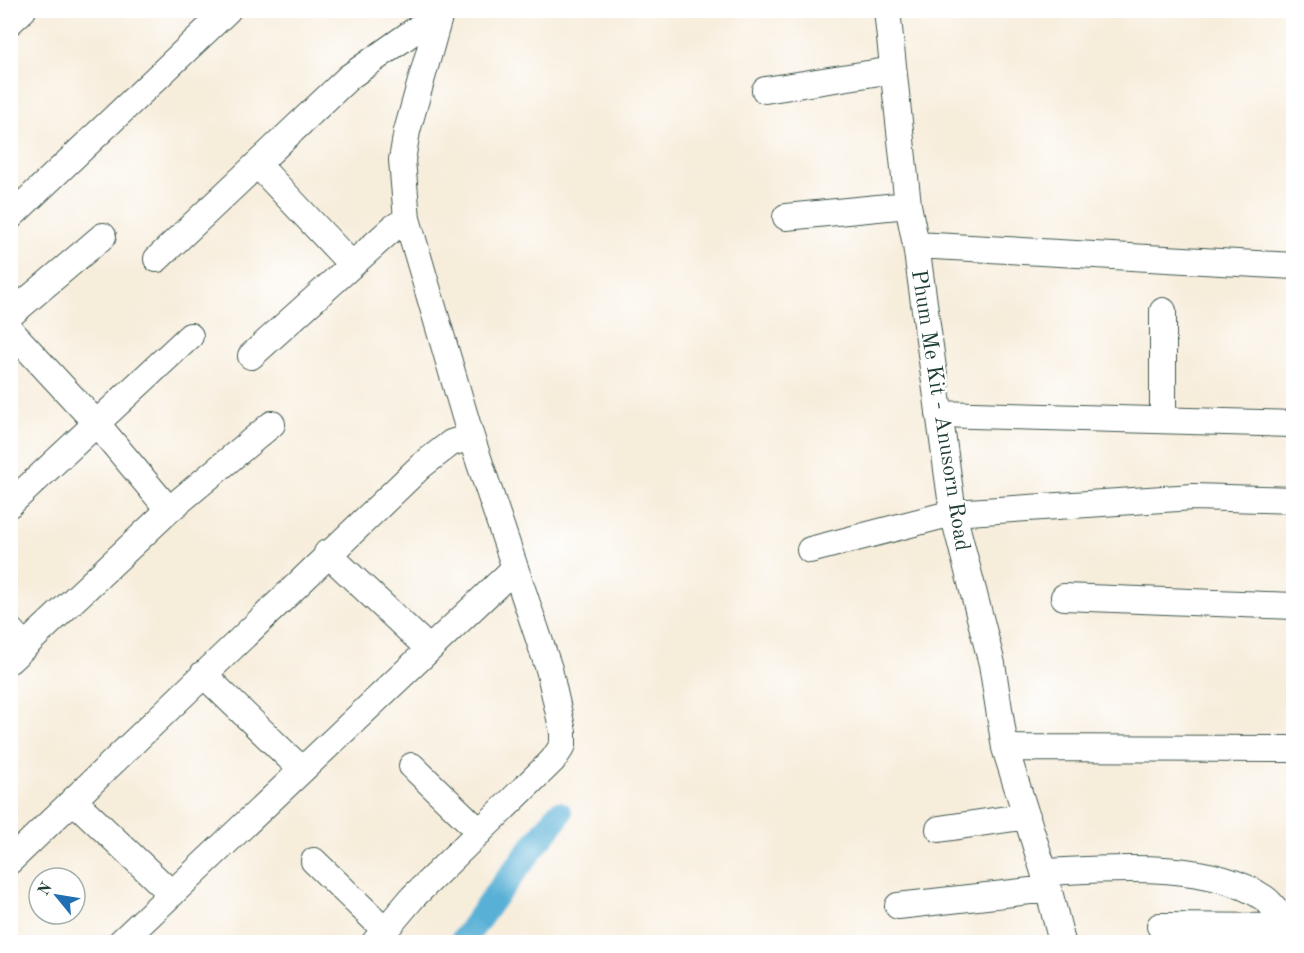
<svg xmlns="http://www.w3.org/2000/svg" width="1304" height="953" viewBox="0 0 1304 953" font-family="'Old Standard TT',serif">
<rect width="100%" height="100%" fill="#fff"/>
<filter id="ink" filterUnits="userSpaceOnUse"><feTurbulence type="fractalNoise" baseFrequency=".0167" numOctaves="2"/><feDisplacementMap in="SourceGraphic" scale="12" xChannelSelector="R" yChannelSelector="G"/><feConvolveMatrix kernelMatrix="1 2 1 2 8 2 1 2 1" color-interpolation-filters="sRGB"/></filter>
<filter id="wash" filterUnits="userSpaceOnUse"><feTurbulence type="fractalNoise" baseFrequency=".008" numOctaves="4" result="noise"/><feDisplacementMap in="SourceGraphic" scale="24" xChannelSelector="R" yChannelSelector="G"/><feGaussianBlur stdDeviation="1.35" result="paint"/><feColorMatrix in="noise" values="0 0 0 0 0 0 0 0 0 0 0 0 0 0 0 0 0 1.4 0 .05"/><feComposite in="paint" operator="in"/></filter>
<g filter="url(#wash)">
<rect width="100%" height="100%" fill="#f7eddb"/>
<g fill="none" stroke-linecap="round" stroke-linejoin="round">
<path stroke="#59b0d6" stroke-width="26" d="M462,942L495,896L559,814"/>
</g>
</g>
<g filter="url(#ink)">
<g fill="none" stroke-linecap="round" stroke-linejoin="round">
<defs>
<path id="minor" d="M887,10L908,205L916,245L953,513L992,664L1005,748L1044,872L1062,942
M10,22L23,10
M765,90L893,70
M257,164L352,265
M10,217L228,10
M786,217L908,205
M916,245L1294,266
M157,259L349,77L441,12
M10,315L103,236
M10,330L97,424L169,510
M251,356L393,228L407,219
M939,414L1294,424
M1163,420V311
M10,504L190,336
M810,550L953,513L1193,497L1294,500
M327,553L429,649
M1064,597L1294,606
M10,630L25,646
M10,660L169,510L272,424
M203,674L302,770
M1005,748L1294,749
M412,766L480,832
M73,800L172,894
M939,829L1027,816
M10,861L421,466L451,443L471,437
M314,861L385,930
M1044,872C1108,869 1209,860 1264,898C1277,907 1284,925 1294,938
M898,906L1048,889
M1160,926L1285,927
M121,942L514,569
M375,942L413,897L553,760L563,745V732L549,669L471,437L407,219L402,160L407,131L441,10"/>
</defs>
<use href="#minor" stroke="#3f574d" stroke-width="28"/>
<use href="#minor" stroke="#fff" stroke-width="26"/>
</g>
</g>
<g text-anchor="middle" stroke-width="4.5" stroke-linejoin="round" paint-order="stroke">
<g font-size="22" fill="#1f3d34" stroke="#fff">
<text transform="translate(942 410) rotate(81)" y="8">Phum Me Kit - Anusorn Road</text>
</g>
</g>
<rect width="1304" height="953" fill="none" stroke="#fff" stroke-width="36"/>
<g transform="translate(57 896) rotate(300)"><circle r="28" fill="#ffffff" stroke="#a5b1ae" stroke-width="1.5"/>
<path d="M0-4.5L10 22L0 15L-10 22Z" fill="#1f6fb2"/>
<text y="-9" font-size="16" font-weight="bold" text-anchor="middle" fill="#1f3d34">N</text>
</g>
</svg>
